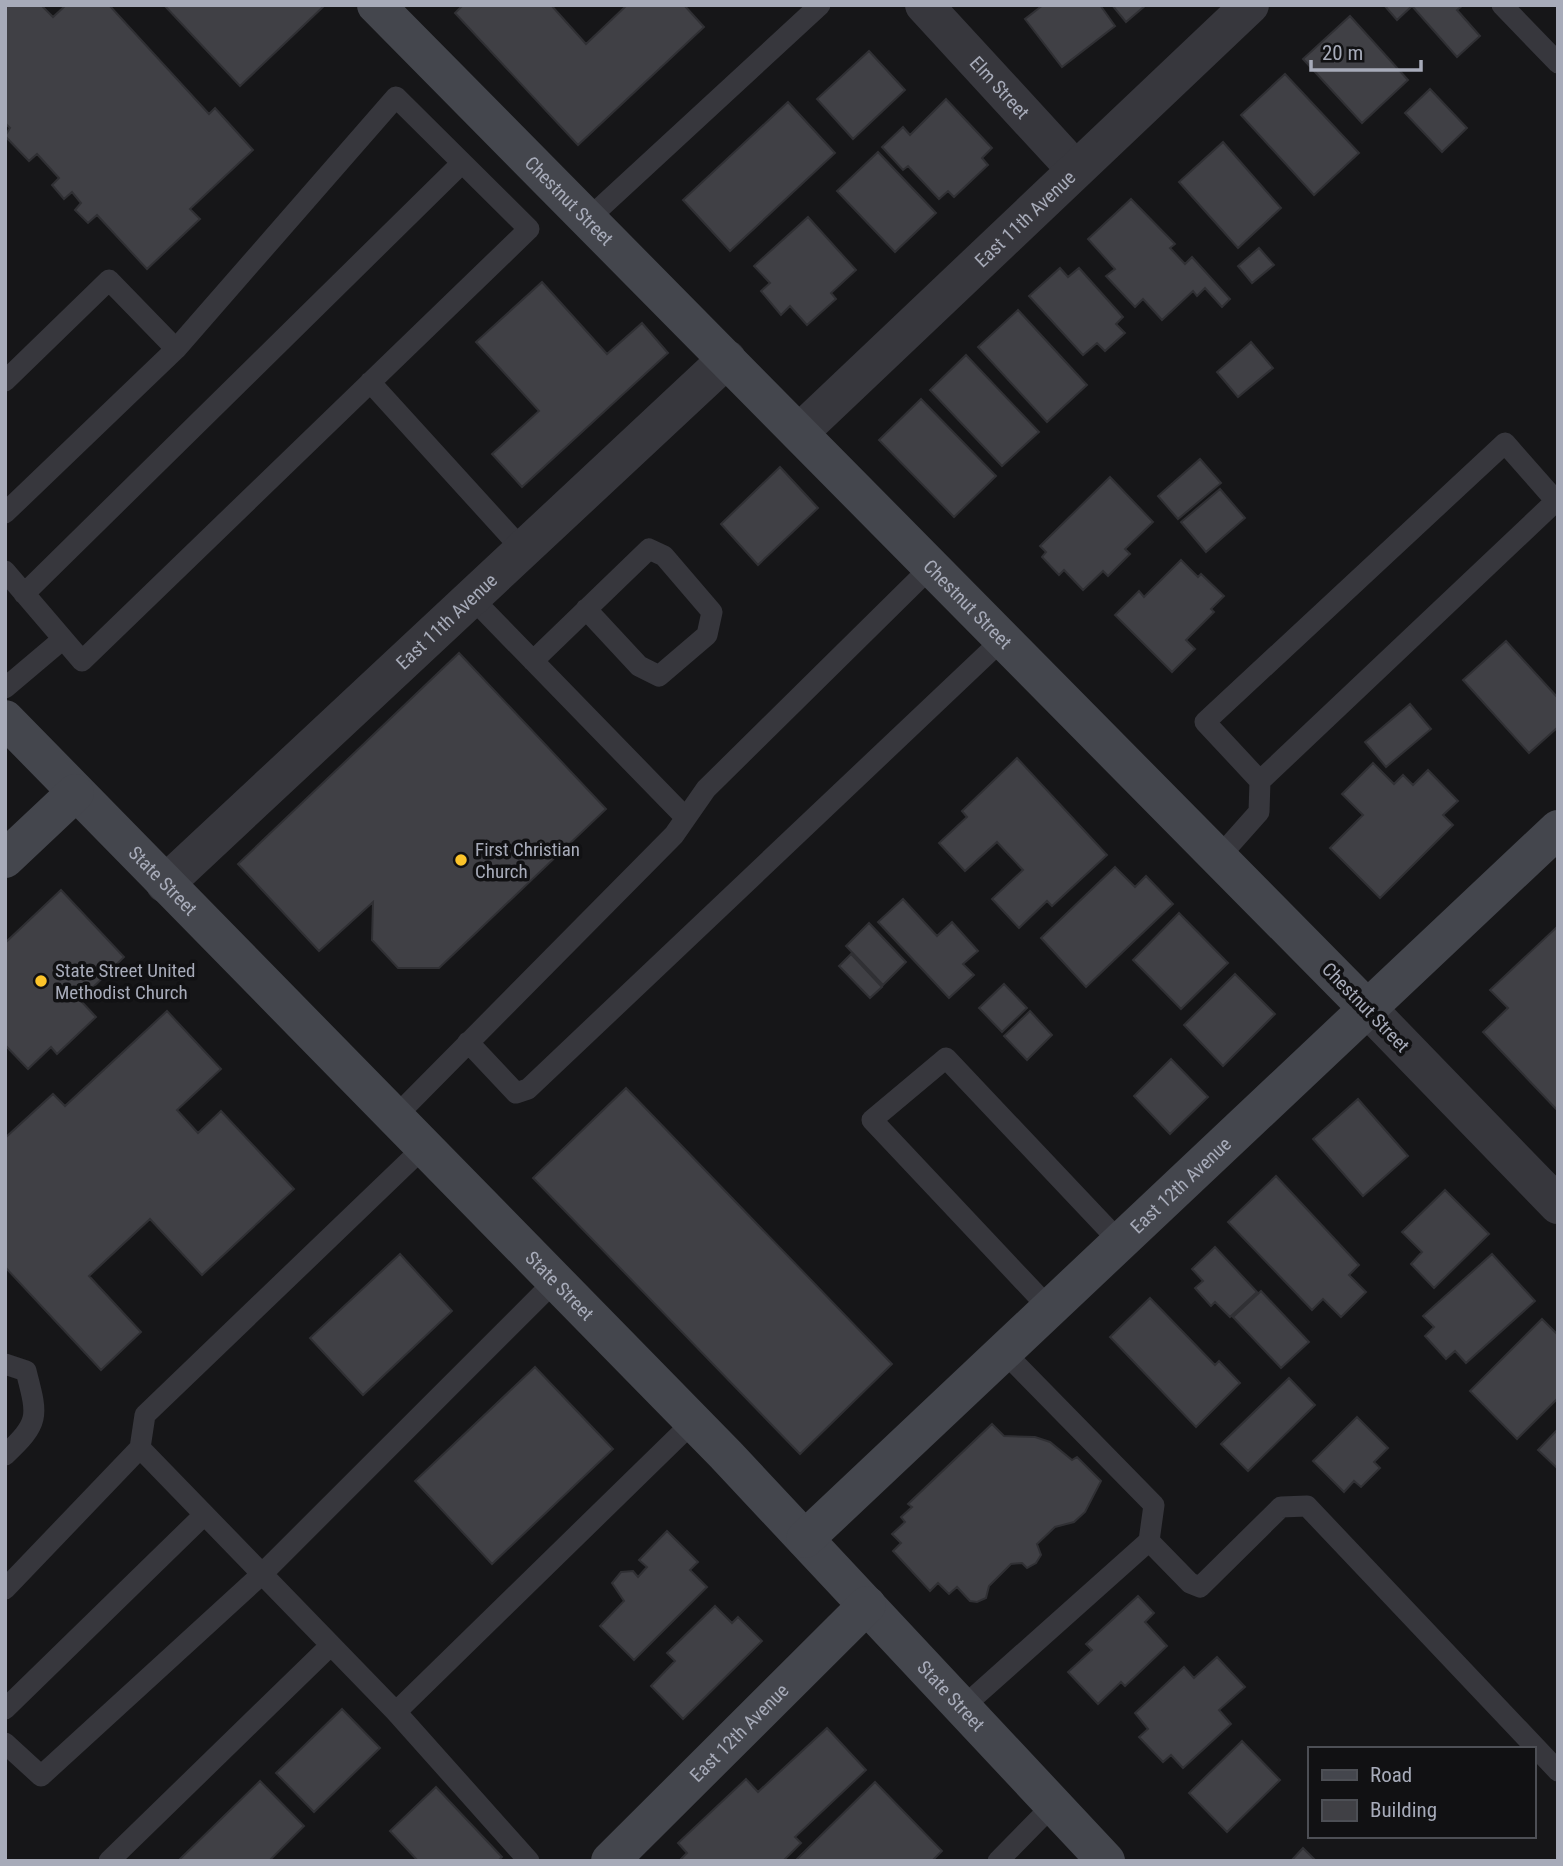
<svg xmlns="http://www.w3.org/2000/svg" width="1563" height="1866" viewBox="0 0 1563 1866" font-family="'Roboto Condensed',sans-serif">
<rect width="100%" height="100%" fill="#161618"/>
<path fill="#404045" stroke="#303034" stroke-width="2" d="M5,5H41L53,17L66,5H109L209,114L215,108L253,150L190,209L200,219L147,269L97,215L88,223L75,210L81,203L72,192L64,199L52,185L59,178L37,154L29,161L5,136L10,128L5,123Z
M164,5H325L240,86Z
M463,5H551L586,44L627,5H684L704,27L578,145L455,13Z
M1043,5H1100L1115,26L1062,67L1025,19Z
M1112,5H1146L1126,22Z
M1384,5H1463L1457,10L1480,36L1457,57L1412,6L1397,20Z
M1350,16L1408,80L1362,123L1303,59Z
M869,51L905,90L853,139L817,99Z
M1285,74L1359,153L1314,195L1241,115Z
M1430,89L1467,128L1442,152L1405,113Z
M946,99L992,148L982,158L988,165L954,197L948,191L939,199L908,166L903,170L882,147L903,127L910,135Z
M788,102L835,153L730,251L683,200Z
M1223,142L1281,208L1238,248L1179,182Z
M878,152L936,213L895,252L837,191Z
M1131,199L1175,244L1170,248L1185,264L1192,257L1230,299L1222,307L1205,288L1197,296L1193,291L1162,320L1143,299L1135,307L1106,276L1115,269L1088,239Z
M808,217L856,270L831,293L836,299L807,325L790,306L781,315L761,291L770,283L754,266Z
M1259,248L1274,265L1252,283L1238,266Z
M1060,268L1068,277L1079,268L1123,317L1116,324L1125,333L1105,351L1097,343L1083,355L1029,296Z
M542,282L607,354L642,323L668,353L522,487L492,454L539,411L476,342Z
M1018,310L1087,385L1047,422L978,347Z
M1251,342L1273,368L1238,397L1217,372Z
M966,355L1039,432L1002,466L930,390Z
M921,399L996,476L954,517L879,440Z
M1200,459L1221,483L1178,519L1158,496Z
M780,467L818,508L758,565L721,524Z
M1110,477L1153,522L1125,549L1130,554L1108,576L1103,571L1083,590L1064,570L1059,575L1042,557L1046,552L1040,546Z
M1220,489L1245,518L1206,552L1181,522Z
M1181,560L1198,577L1201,574L1224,596L1211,609L1214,612L1186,640L1195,649L1172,672L1115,615L1139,591L1144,597Z
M1506,641L1558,698V727L1529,753L1463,680Z
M459,653L606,809L439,968H398L372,940L373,902L319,951L238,864Z
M1410,704L1431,729L1386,767L1365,742Z
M1017,758L1107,855L1052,906L1047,901L1019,928L992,899L1023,870L997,842L965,871L939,843L967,817L962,811Z
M1373,763L1394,784L1403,775L1413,785L1428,770L1458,801L1443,815L1453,825L1380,898L1330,848L1363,815L1342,794Z
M1115,867L1135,887L1146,876L1173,904L1086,987L1041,938Z
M61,890L124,957L80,1000L96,1017L57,1054L51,1047L28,1069L5,1045V943Z
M903,899L937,936L952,922L978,951L963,964L974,975L949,998L878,922Z
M1179,913L1228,963L1181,1009L1133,960Z
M869,923L906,962L883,985L846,946Z
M1558,926V1111L1483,1032L1508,1008L1490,990Z
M851,954L882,987L870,998L839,966Z
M1235,974L1275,1014L1223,1066L1184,1025Z
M1004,984L1027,1008L1002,1032L979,1008Z
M167,1011L221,1069L177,1110L198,1133L221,1111L294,1189L202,1275L150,1219L89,1276L141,1332L101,1370L5,1267V1138L53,1094L65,1106Z
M1030,1011L1052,1035L1027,1060L1004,1036Z
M1171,1059L1208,1097L1170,1134L1134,1096Z
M626,1088L892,1364L800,1454L533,1178Z
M1358,1099L1408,1156L1363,1196L1313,1139Z
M1276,1176L1359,1265L1349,1275L1366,1292L1341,1317L1323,1299L1312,1310L1228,1222Z
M1445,1190L1489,1234L1434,1288L1411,1264L1422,1252L1402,1232Z
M1215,1247L1257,1292L1230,1317L1215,1302L1211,1306L1195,1288L1203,1281L1192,1269Z
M400,1254L452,1311L363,1395L310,1338Z
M1492,1254L1535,1301L1466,1363L1455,1351L1446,1359L1425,1336L1434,1327L1423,1316Z
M1261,1291L1309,1342L1281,1368L1233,1317Z
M1150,1298L1215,1365L1219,1361L1240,1383L1196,1427L1110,1337Z
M1542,1319L1558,1335V1398L1517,1439L1470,1391Z
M535,1367L613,1449L492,1564L415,1481Z
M1289,1378L1315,1405L1248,1471L1221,1444Z
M1357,1417L1388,1448L1374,1462L1380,1468L1361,1487L1354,1481L1344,1492L1313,1461Z
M992,1424L1004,1436L1035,1437L1050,1442L1072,1460L1077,1457L1101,1481L1085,1512L1074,1522L1055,1527L1037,1544L1041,1555L1036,1563L1027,1568L1022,1563L1011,1564L989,1586L986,1598L977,1602L970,1601L957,1587L949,1594L938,1583L930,1591L893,1551L901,1543L892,1534L905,1522L901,1517L912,1507L908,1504Z
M1558,1429V1469L1538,1450Z
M667,1531L698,1562L690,1570L707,1587L634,1660L600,1626L624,1601L612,1583L621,1572L633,1571L638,1577L647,1567L639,1560Z
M1138,1596L1154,1613L1145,1622L1167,1646L1125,1686L1121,1682L1098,1704L1068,1672L1092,1650L1086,1644Z
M715,1606L732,1623L738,1617L762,1641L683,1719L651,1686L675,1661L667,1653Z
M1217,1657L1245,1687L1219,1710L1231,1724L1183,1768L1171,1755L1163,1762L1139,1737L1148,1729L1135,1713L1184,1667L1194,1678Z
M342,1709L380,1748L314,1812L276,1773Z
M827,1728L866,1770L795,1837L801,1843L783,1861H679L687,1853L678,1843L746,1779L758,1792Z
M1242,1741L1280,1780L1227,1832L1189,1793Z
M260,1781L304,1826L269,1861H178Z
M875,1782L942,1851L932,1861H795Z
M436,1787L502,1857L498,1861H418L390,1831Z
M1303,1848L1316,1861H1291Z"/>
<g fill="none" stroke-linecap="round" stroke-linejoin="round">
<path stroke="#37373d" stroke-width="21" d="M1502,5L1558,63
M587,220L820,5
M5,381L109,280L176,349
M370,382L522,549
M5,513L176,349L396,97L529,229L82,661L5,571
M24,594L462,163
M471,597L686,818
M533,661L649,549L664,556L712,612L707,635L659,676L639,666L586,609
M5,688L63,639
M1219,857L1259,812L1260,781L1556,501L1505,443L1205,722L1260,781
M468,1042L516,1093L528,1089L1003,639
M394,1118L674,835L706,789L932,566
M1049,1308L872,1120L946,1058L1119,1241
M5,1364L26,1371C38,1417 40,1422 5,1455
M140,1448L396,1712L529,1861
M1149,1541L1190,1583L1200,1587L1281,1507L1307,1506L1558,1771
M5,1589L140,1448L145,1415L424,1147
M963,1707L1149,1541L1154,1505L1003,1351
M5,1709L204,1515
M396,1712L693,1422
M5,1743L41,1776L262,1574L555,1281
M109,1861L331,1645
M998,1861L1053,1805"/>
<g stroke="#37373d" stroke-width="38">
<path id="s1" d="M924,5L1075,169"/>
<path id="s2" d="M800,432L1250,5"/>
<path id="s3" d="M165,884L727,359"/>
<path d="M1367,1008L1558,1205"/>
</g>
<g stroke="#44464d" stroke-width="38">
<path id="s4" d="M376,5L1367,1008"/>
<path id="s5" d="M5,719L726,1455L1106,1861"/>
<path d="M5,859L75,793"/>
<path id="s6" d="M805,1539L1558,829"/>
<path id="s7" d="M610,1861L867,1605"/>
</g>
</g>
<g fill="#fcc42a" stroke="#111113" stroke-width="2.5">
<circle cx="461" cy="860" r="7"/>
<circle cx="41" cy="981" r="7"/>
</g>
<g text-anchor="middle" stroke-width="7" stroke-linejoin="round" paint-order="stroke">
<g font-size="19" fill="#a7abb9" stroke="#111113">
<text dy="7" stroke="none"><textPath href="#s1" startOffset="112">Elm Street</textPath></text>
<text dy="7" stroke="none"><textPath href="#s4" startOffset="275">Chestnut Street</textPath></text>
<text dy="7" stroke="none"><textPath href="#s2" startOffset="310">East 11th Avenue</textPath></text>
<text dy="7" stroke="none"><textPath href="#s4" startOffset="842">Chestnut Street</textPath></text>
<text dy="7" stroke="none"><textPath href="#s3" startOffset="385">East 11th Avenue</textPath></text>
<text dy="7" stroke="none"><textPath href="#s5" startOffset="226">State Street</textPath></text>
<text transform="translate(1366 1007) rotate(46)" y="7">Chestnut Street</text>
<text dy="7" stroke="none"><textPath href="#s6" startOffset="516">East 12th Avenue</textPath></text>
<text dy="7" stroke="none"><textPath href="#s5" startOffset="793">State Street</textPath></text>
<text dy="7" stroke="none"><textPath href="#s5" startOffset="1360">State Street</textPath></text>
<text dy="7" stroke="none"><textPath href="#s7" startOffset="182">East 12th Avenue</textPath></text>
</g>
<g font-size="19" fill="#a7abb9" stroke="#111113" text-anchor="start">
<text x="475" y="856">First Christian<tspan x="475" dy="22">Church</tspan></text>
<text x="55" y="977">State Street United<tspan x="55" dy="22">Methodist Church</tspan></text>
</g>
</g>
<rect width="1563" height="1866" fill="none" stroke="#a7abb9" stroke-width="14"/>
<rect x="1308" y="1747" width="228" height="91" fill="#111113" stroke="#4d4f55" stroke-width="2"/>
<rect x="1322" y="1770" width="35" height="10" fill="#44464d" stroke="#4d4f55" stroke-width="2"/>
<text x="1370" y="1782" font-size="21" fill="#a7abb9">Road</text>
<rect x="1322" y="1800" width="35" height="21" fill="#404045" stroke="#4d4f55" stroke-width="2"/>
<text x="1370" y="1817" font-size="21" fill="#a7abb9">Building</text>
<path d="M1311 60v10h110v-10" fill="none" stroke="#a7abb9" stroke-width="3.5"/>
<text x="1322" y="60" font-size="21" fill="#a7abb9" stroke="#111113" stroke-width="5" paint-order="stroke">20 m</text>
</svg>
